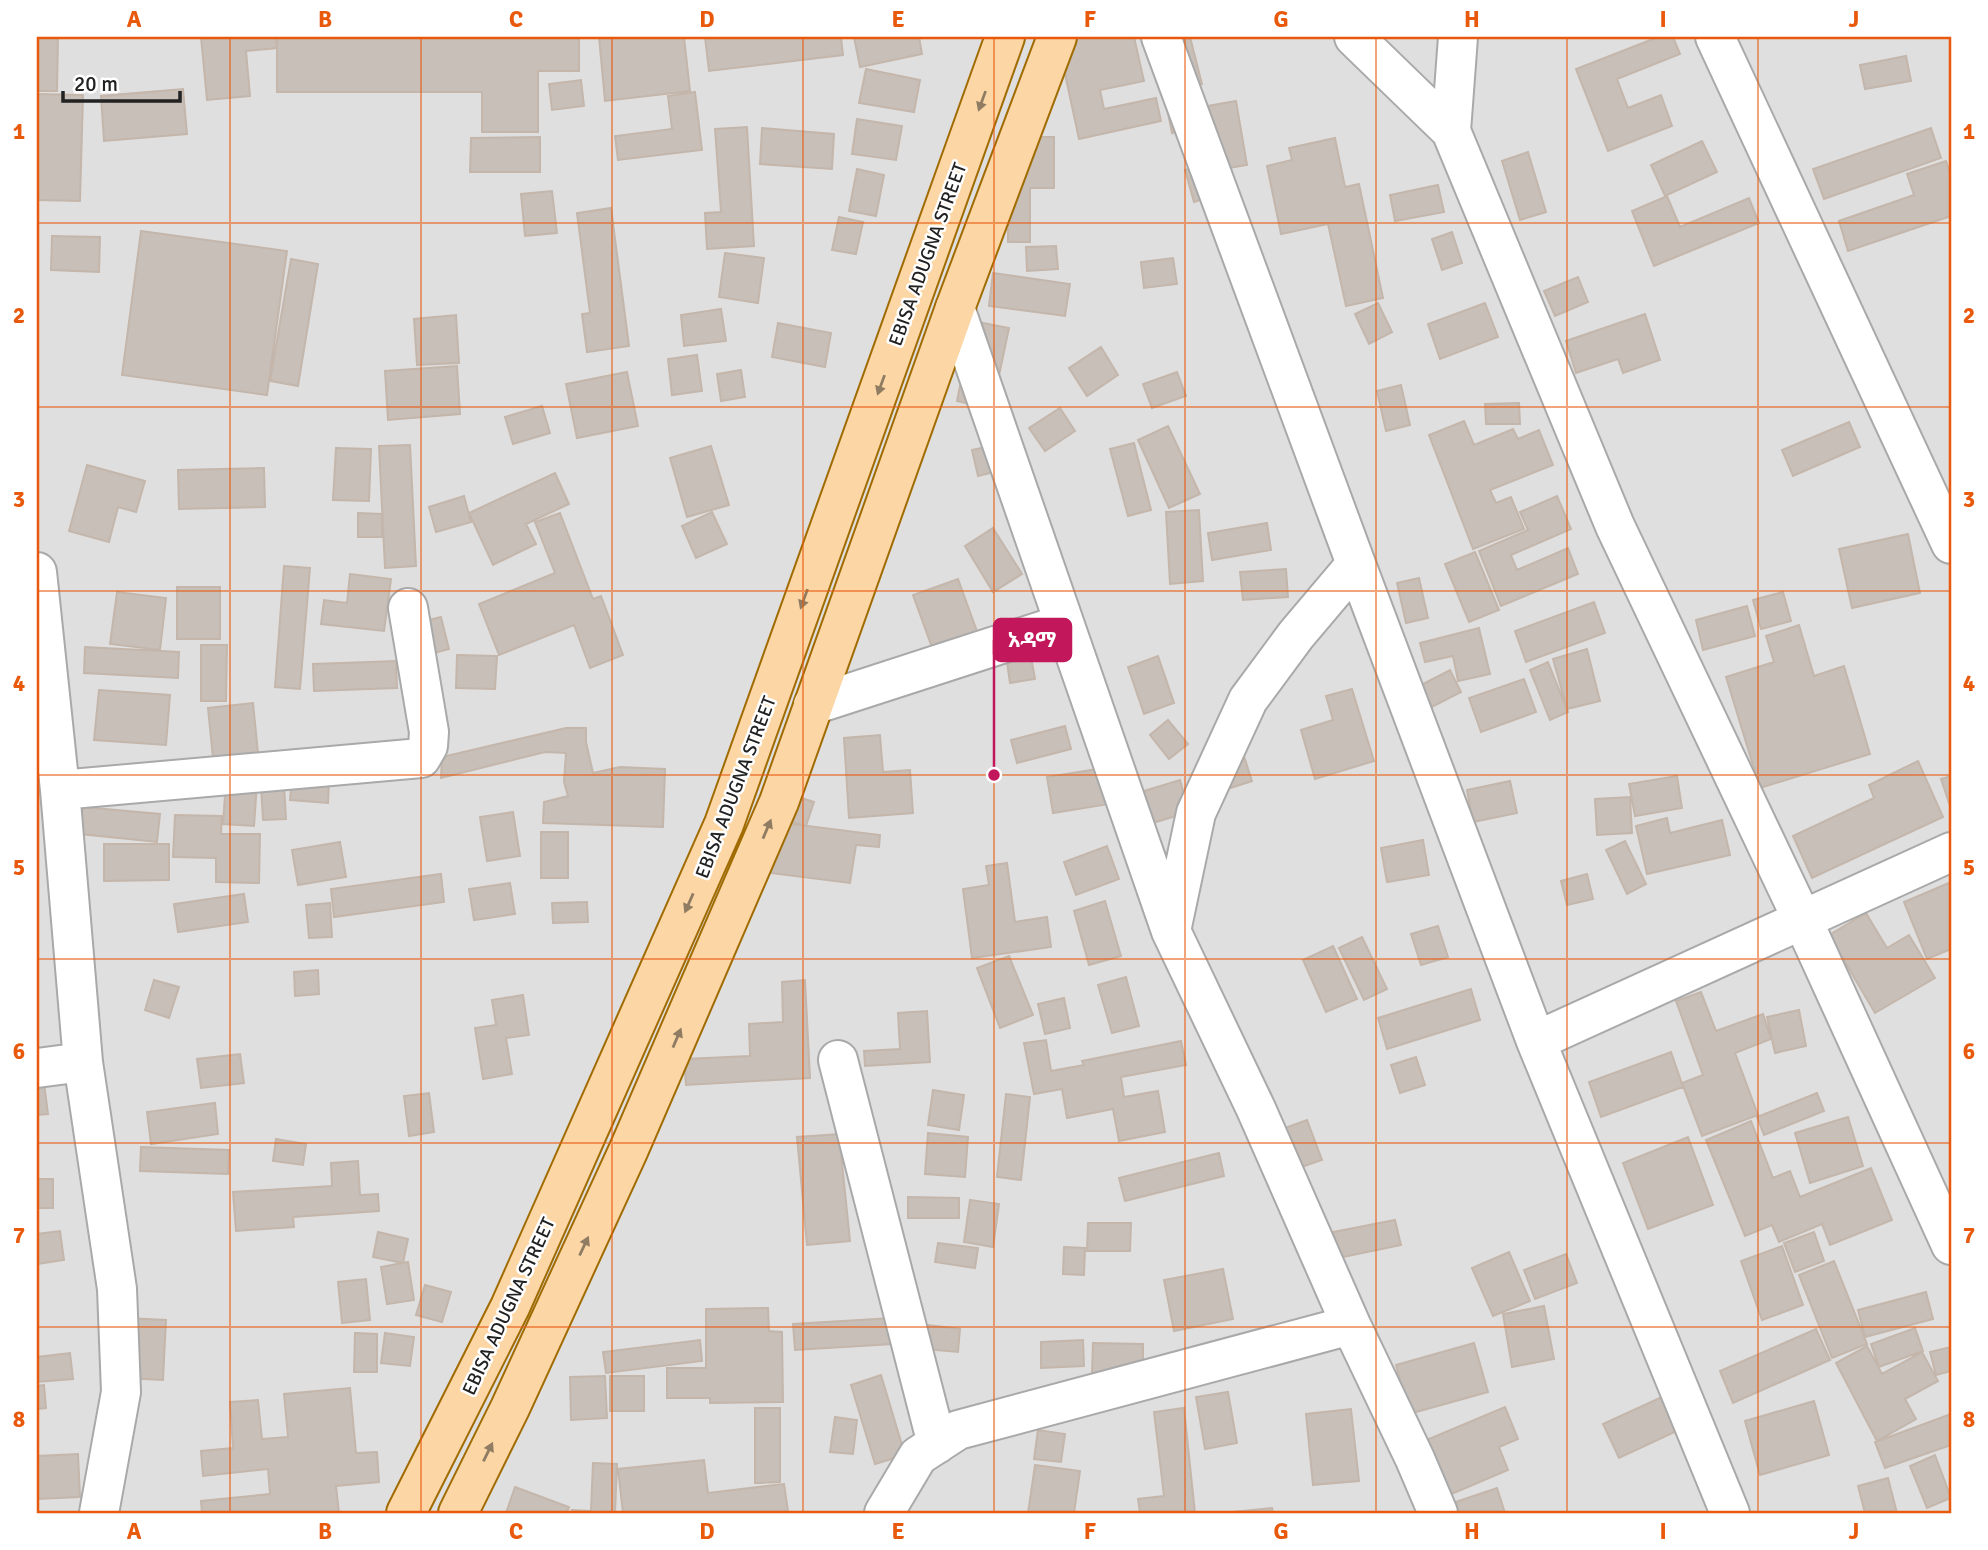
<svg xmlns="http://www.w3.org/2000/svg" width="1988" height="1550" viewBox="0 0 1988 1550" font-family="Signika,'Noto Sans Ethiopic',sans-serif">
<rect width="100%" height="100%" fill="#f2efe9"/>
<path fill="#e0dfdf" d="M37,37H1951V1513H37Z"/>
<path fill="#c7bfb8" stroke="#c4b6ab" stroke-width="2" d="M37,37H58L57,91H37Z
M201,37H276L277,48L246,51L250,96L207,100Z
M277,37H579V71H538V132H482V92H277Z
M599,37H684L690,91L605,101Z
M705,37H841L843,55L709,71Z
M854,37H919L922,54L860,67Z
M1057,37H1134L1144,81L1100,90L1104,109L1156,98L1161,121L1079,139Z
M1160,37H1190L1202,84L1174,91Z
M1658,37H1673L1680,54L1617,79L1628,108L1661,95L1672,126L1608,151L1576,69Z
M1906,56L1911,81L1865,89L1860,65Z
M866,69L920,80L914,112L859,103Z
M581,80L584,106L552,110L549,84Z
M183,89L187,134L104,141L101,96Z
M695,92L702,150L618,160L615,136L672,129L668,96Z
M37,94L83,95L80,201L37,200Z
M1236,101L1247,165L1211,171L1205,127L1172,133L1168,113Z
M857,119L902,126L896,160L852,154Z
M747,127L754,246L707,249L705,213L721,212L715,129Z
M762,128L834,134L832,169L760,164Z
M1931,128L1941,158L1824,199L1813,169Z
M540,137V172H470L471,138Z
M1008,137H1054V188H1030V242H1008Z
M1335,138L1345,187L1359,184L1383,298L1346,306L1328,224L1281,234L1267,166L1292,160L1289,148Z
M1702,141L1717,172L1665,196L1651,165Z
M1528,152L1546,212L1520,220L1502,161Z
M1946,161L1951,176V216L1848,251L1839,221L1914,195L1907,174Z
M1203,165L1212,196L1194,202L1185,170Z
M857,169L884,175L876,216L849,211Z
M1438,185L1444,212L1395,221L1390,195Z
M552,191L557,233L525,236L521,194Z
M1667,196L1680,227L1749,198L1759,223L1654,266L1632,211Z
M611,208L629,346L587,352L582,314L590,313L577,213Z
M839,217L863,222L856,254L832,250Z
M141,231L287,251L267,395L122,375Z
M1452,232L1462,263L1442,270L1432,239Z
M52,236L100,237L99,272L51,270Z
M1056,246L1058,269L1027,271L1026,247Z
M725,253L764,258L758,303L719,297Z
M1173,258L1177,284L1144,288L1141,262Z
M291,259L318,264L298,386L270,381Z
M993,273L1070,284L1065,316L989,306Z
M1578,277L1588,302L1555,316L1544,291Z
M1378,303L1392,332L1369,344L1355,314Z
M1485,303L1498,337L1440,359L1428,324Z
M721,309L726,341L684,346L681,315Z
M1645,314L1660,360L1623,373L1618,359L1576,373L1566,341Z
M456,315L459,363L417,365L414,319Z
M973,321L1009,328L992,409L957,401Z
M778,323L831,333L825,367L772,357Z
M1101,347L1118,375L1087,396L1069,368Z
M697,355L702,391L672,395L668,359Z
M457,366L460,414L388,420L385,371Z
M741,370L745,397L721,401L717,374Z
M627,372L638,426L577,438L566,384Z
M1177,372L1186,396L1152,408L1143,384Z
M1401,385L1410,425L1386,431L1377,391Z
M1519,403L1520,424H1486L1485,404Z
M542,406L550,433L513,444L505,417Z
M1060,408L1075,431L1045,451L1029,428Z
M1464,421L1474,445L1513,429L1518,439L1539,430L1553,465L1490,490L1496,503L1511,497L1524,529L1473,549L1429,435Z
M1849,422L1860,447L1793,476L1782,450Z
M1168,426L1200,494L1169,508L1138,440Z
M1134,443L1151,510L1128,516L1110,449Z
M1000,444L1006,469L978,476L972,450Z
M410,445L416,566L385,568L379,446Z
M711,446L729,505L687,517L670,458Z
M336,448L371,449L369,501L333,500Z
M87,465L145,481L136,512L118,507L109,542L69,531Z
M264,468L265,507L179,509L178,470Z
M555,473L569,504L526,524L536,544L493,565L469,513Z
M464,496L471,522L436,532L429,507Z
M1557,496L1571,529L1511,555L1517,570L1568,548L1578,574L1501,606L1479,551L1528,530L1520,512Z
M1199,510L1203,581L1170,584L1166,512Z
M712,512L727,544L696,558L682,526Z
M358,513L382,514V537H358Z
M560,513L593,599L601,596L623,655L590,668L574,625L499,655L479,604L555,573L535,522Z
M1267,523L1271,550L1212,560L1208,533Z
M993,528L1022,574L993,592L965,546Z
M1908,534L1920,593L1852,608L1839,549Z
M1475,552L1499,610L1469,622L1445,564Z
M284,566L310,568L300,689L275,687Z
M1286,569L1288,597L1243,600L1240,572Z
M350,574L391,579L384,631L321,624L324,600L347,603Z
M1419,578L1428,618L1406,623L1397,583Z
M958,579L979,637L934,653L913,595Z
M177,587H220V639H177Z
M117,592L166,598L160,650L110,644Z
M1783,592L1791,621L1761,629L1753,600Z
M1594,602L1605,633L1526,662L1515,631Z
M1747,606L1755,636L1703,650L1696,620Z
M441,617L449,649L426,655L417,623Z
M1799,625L1814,676L1844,666L1870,754L1760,788L1726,677L1774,662L1766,636Z
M1479,628L1490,674L1458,681L1453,656L1425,662L1420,643Z
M201,645H227L226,701H201Z
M85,647L179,652L178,678L84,673Z
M1587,649L1600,701L1567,709L1553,659Z
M1030,651L1035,679L1010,683L1006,655Z
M457,655L497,656L495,689L456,688Z
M1158,656L1174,703L1144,714L1128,667Z
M396,661L397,688L314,691L313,664Z
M1548,662L1568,712L1550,720L1530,670Z
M1450,670L1461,692L1432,707L1421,685Z
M1524,679L1536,712L1481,732L1469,698Z
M1352,689L1374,761L1315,779L1301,730L1333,720L1326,696Z
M99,690L170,695L166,745L94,740Z
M253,703L258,753L213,758L208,708Z
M1168,720L1188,744L1169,759L1150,735Z
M1065,726L1071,749L1017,763L1011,740Z
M566,728H586V742L593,773L620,767L665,769L663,827L543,823L544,802L568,796L564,782L566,753L545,752L441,778L442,757Z
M880,735L883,772L910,770L913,813L849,818L844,738Z
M1241,747L1252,781L1221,791Z
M1918,761L1943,817L1812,878L1793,836L1874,798L1869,785Z
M1104,768L1109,804L1053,813L1047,777Z
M1677,776L1682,808L1635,816L1629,784Z
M1951,776V809L1941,779Z
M292,778L329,780L328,803L290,800Z
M1180,780L1189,812L1130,830L1121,798Z
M226,781L257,783L254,826L223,824Z
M1510,781L1517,813L1473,822L1467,790Z
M284,784L286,819L263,820L261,786Z
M788,794L814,802L806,826L780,818Z
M1630,797L1632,833L1597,835L1595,799Z
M83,807L160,814L157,842L80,834Z
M513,812L520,856L487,861L480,817Z
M175,815L222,816L221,834H260L259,883L216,882V858L173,857Z
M1667,818L1670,833L1722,820L1730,855L1647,874L1636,826Z
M776,822L880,835L879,847L856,845L850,883L770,873Z
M541,832H568V878H541Z
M1423,840L1429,875L1387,882L1381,848Z
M1625,841L1646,884L1627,894L1606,850Z
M340,842L346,877L298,885L292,850Z
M104,844H169V880L104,881Z
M1107,846L1119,879L1076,895L1064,862Z
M1007,863L1015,922L1047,917L1051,947L972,958L963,889L989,885L986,866Z
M441,874L444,902L334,917L331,889Z
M1587,874L1593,899L1567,905L1561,881Z
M1951,882V949L1927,959L1904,902Z
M510,883L515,914L474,920L469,889Z
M244,894L248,922L178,932L174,904Z
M1105,901L1121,956L1089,965L1074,911Z
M587,902L588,922L553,923L552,903Z
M330,903L332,937L309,938L306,905Z
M1866,913L1887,948L1909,935L1935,978L1875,1013L1829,935Z
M1438,926L1448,957L1421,965L1411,934Z
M1362,937L1387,989L1364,1000L1339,948Z
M1333,946L1357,999L1326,1012L1303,960Z
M1009,956L1033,1015L1000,1028L977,968Z
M318,970L319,994L295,996L294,972Z
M1126,977L1139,1026L1112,1033L1098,985Z
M154,980L179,987L169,1018L145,1010Z
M805,980L810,1078L686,1085L684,1059L750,1056L749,1024L783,1022L782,982Z
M1471,989L1480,1020L1387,1049L1378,1018Z
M1701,992L1716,1031L1763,1014L1771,1039L1735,1053L1758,1115L1702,1136L1682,1083L1703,1075L1676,1001Z
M523,995L529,1035L506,1038L512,1074L483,1079L475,1028L496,1025L492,1000Z
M1064,998L1070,1028L1045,1034L1038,1004Z
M1799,1010L1806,1046L1775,1053L1767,1017Z
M927,1011L930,1062L865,1066L864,1051L900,1049L898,1013Z
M1046,1040L1051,1071L1084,1065L1082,1061L1181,1041L1186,1065L1121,1077L1124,1097L1158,1091L1165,1132L1119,1141L1113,1109L1067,1118L1062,1089L1034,1094L1024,1043Z
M1671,1052L1683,1087L1601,1117L1589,1082Z
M240,1054L244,1083L201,1088L197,1059Z
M1416,1057L1425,1085L1400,1093L1391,1065Z
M44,1083L48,1114L37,1115V1084Z
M933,1090L964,1095L959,1130L928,1125Z
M429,1093L434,1132L409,1136L404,1096Z
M1817,1093L1824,1111L1764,1135L1757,1117Z
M1006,1094L1030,1097L1021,1180L997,1177Z
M215,1103L218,1134L151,1144L147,1112Z
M1848,1117L1863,1166L1810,1183L1795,1133Z
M1307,1120L1322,1160L1296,1169L1282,1129Z
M1751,1121L1773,1178L1790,1171L1800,1197L1871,1168L1892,1220L1830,1245L1822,1224L1779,1242L1772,1225L1745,1236L1706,1140Z
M928,1133L968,1137L965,1177L925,1174Z
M839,1134L850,1241L807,1245L797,1137Z
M1688,1137L1713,1205L1648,1229L1623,1163Z
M276,1139L306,1144L303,1165L273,1161Z
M141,1147L229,1150L228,1174L140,1171Z
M1219,1153L1224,1176L1125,1201L1119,1178Z
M358,1161L360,1195L378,1194L379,1211L293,1217L294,1227L236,1231L233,1192L332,1186L331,1163Z
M37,1179H53V1208H37Z
M908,1197L959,1198V1218H908Z
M970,1200L999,1204L993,1247L964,1242Z
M1395,1220L1401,1245L1338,1258L1333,1232Z
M1088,1223H1131L1130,1251H1087Z
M60,1231L64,1260L37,1264V1234Z
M378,1232L408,1239L403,1263L373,1257Z
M1814,1232L1824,1261L1795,1272L1784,1243Z
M938,1243L978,1248L975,1268L935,1262Z
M1782,1246L1803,1305L1762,1320L1741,1261Z
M1064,1247L1085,1248L1084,1275L1063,1274Z
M1509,1252L1530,1301L1493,1316L1472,1268Z
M1566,1254L1577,1283L1535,1299L1524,1270Z
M1834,1261L1867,1344L1832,1358L1799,1275Z
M408,1262L414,1300L387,1304L381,1267Z
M1223,1269L1233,1319L1174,1331L1164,1280Z
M366,1279L370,1320L342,1323L338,1282Z
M425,1285L451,1292L442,1322L416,1315Z
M1926,1292L1933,1319L1865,1337L1858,1310Z
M1544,1306L1554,1359L1512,1367L1503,1314Z
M768,1308L769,1331L782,1332L783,1402L710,1403V1398H667V1368H706V1309Z
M126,1318L166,1320L163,1380L124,1378Z
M891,1318L893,1344L795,1350L793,1324Z
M927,1325L960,1329L958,1352L925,1349Z
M1915,1328L1923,1351L1879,1367L1871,1344Z
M1816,1329L1830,1360L1733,1403L1720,1371Z
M355,1333L377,1334V1372H354Z
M385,1333L414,1337L410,1366L381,1363Z
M700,1340L702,1361L606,1373L603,1352Z
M1083,1340L1084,1366L1041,1368V1342Z
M1093,1343L1143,1344V1373H1092Z
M1474,1343L1488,1392L1409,1414L1396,1365Z
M1867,1346L1882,1374L1922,1352L1938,1381L1905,1399L1916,1419L1877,1441L1836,1363Z
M1951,1347V1371L1936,1375L1930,1352Z
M70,1353L73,1379L37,1382V1357Z
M881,1375L905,1455L875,1464L851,1385Z
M605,1376L607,1418L571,1420L570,1377Z
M610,1376H644V1411H610Z
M44,1385L46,1408L37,1409V1386Z
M350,1388L356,1453L377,1452L379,1482L336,1486L339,1513H202L201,1501L270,1494L268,1469L203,1476L201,1451L233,1448L230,1402L258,1400L262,1439L288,1437L284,1394Z
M1228,1392L1237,1443L1205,1449L1196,1397Z
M1666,1395L1681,1429L1619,1458L1603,1424Z
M1814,1401L1829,1455L1760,1475L1745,1421Z
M1505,1407L1518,1439L1499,1447L1508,1470L1447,1496L1424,1441Z
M755,1408H780V1482L755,1483Z
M1184,1408L1195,1513H1140L1138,1499L1164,1496L1154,1412Z
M1351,1409L1359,1481L1313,1485L1306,1414Z
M1951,1414V1445L1885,1468L1875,1442Z
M835,1417L857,1420L853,1454L830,1452Z
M1038,1430L1065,1434L1061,1462L1034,1459Z
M78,1454L80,1497L37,1499V1456Z
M1935,1455L1951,1498L1927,1508L1910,1466Z
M704,1460L708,1493L784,1484L788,1511L765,1513H623L618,1469Z
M593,1463L617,1464L615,1513H572V1510L591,1511Z
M1035,1465L1080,1471L1074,1513H1028Z
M1888,1478L1897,1513H1865L1858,1486Z
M515,1487L569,1507L567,1513H506Z
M1497,1488L1505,1513H1456L1453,1503Z
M1272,1508L1273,1513H1223Z"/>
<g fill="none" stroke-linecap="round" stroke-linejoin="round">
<defs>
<path id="minor" d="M1161,37L1356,564L1536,1041L1730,1513
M1354,37L1451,131
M1458,37L1451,131L1615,526L1803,921L1951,1245
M1715,37L1951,544
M955,308L1171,931L1256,1109L1351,1325L1415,1459L1438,1513
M37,572L60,790L83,1062L117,1289L121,1392L99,1513
M813,705L1063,624
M60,790L421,758L428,746L429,732L408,608
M1171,931L1196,813L1248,700L1296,635L1356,564
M1536,1041L1951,852
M838,1060L937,1444
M37,1068L83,1062
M884,1513L918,1456L958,1430L1351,1325"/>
<path id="major" d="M406,1513L510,1307L724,824L1005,37
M458,1513L510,1408L629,1149L779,802L955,308L1057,37"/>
</defs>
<use href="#minor" stroke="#a9a9a9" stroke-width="42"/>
<use href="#major" stroke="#a06b00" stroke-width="42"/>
<use href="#minor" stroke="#fff" stroke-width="38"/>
<use href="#major" stroke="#fcd6a4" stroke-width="38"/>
</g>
<defs><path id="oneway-solid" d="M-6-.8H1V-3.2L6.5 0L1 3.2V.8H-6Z" transform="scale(1.75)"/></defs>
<g fill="#8f7c63">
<use href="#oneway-solid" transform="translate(982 101) rotate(110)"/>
<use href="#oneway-solid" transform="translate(881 385) rotate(110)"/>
<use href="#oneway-solid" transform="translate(804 599) rotate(110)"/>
<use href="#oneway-solid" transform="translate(767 829) rotate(-67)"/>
<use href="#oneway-solid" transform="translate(689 903) rotate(114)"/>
<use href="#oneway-solid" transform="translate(677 1038) rotate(-67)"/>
<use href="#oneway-solid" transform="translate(584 1246) rotate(-65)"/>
<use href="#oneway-solid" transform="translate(488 1452) rotate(-64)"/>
</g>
<path fill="none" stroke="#e8590c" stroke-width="2" stroke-opacity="0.55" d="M230,37V1513M421,37V1513M612,37V1513M803,37V1513M994,37V1513M1185,37V1513M1376,37V1513M1567,37V1513M1758,37V1513M37,223H1951M37,407H1951M37,591H1951M37,775H1951M37,959H1951M37,1143H1951M37,1327H1951"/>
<g text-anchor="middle" stroke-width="5" stroke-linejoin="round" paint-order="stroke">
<g font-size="19" fill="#222" stroke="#fff">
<text transform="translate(927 254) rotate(-70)" y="7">EBISA ADUGNA STREET</text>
<text transform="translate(735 787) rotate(-69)" y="7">EBISA ADUGNA STREET</text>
<text transform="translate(508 1306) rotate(-65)" y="7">EBISA ADUGNA STREET</text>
</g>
</g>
<path fill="none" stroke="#c2185b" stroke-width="2.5" d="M994 775L994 640"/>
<circle fill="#c2185b" stroke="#fff" stroke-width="2.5" cx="994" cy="775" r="7"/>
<rect fill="#c2185b" stroke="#c2185b" stroke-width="2.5" x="994" y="619" width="77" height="42" rx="7"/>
<g font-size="21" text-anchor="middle" font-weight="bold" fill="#fff">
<text x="1032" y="647">አዳማ</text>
</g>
<rect width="1988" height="1550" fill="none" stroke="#ffffff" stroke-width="77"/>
<path d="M63 91v10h117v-10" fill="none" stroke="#222222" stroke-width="3.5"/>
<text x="74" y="91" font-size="21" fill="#222222" stroke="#ffffff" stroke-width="5" paint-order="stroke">20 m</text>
<rect x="38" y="38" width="1912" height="1474" fill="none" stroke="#e8590c" stroke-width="2.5"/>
<g font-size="23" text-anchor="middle" font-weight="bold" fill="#e8590c">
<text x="134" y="27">A</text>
<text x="325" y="27">B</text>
<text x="516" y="27">C</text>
<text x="707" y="27">D</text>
<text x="898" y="27">E</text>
<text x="1090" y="27">F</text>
<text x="1281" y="27">G</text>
<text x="1472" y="27">H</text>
<text x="1663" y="27">I</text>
<text x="1854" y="27">J</text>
<text x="19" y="139">1</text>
<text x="1969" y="139">1</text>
<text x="19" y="323">2</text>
<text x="1969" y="323">2</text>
<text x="19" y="507">3</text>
<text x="1969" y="507">3</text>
<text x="19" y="691">4</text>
<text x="1969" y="691">4</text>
<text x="19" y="875">5</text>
<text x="1969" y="875">5</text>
<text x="19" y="1059">6</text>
<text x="1969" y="1059">6</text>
<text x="19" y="1243">7</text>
<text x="1969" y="1243">7</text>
<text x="19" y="1427">8</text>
<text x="1969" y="1427">8</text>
<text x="134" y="1539">A</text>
<text x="325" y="1539">B</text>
<text x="516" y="1539">C</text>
<text x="707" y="1539">D</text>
<text x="898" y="1539">E</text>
<text x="1090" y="1539">F</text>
<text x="1281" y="1539">G</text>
<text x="1472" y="1539">H</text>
<text x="1663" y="1539">I</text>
<text x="1854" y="1539">J</text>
</g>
</svg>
